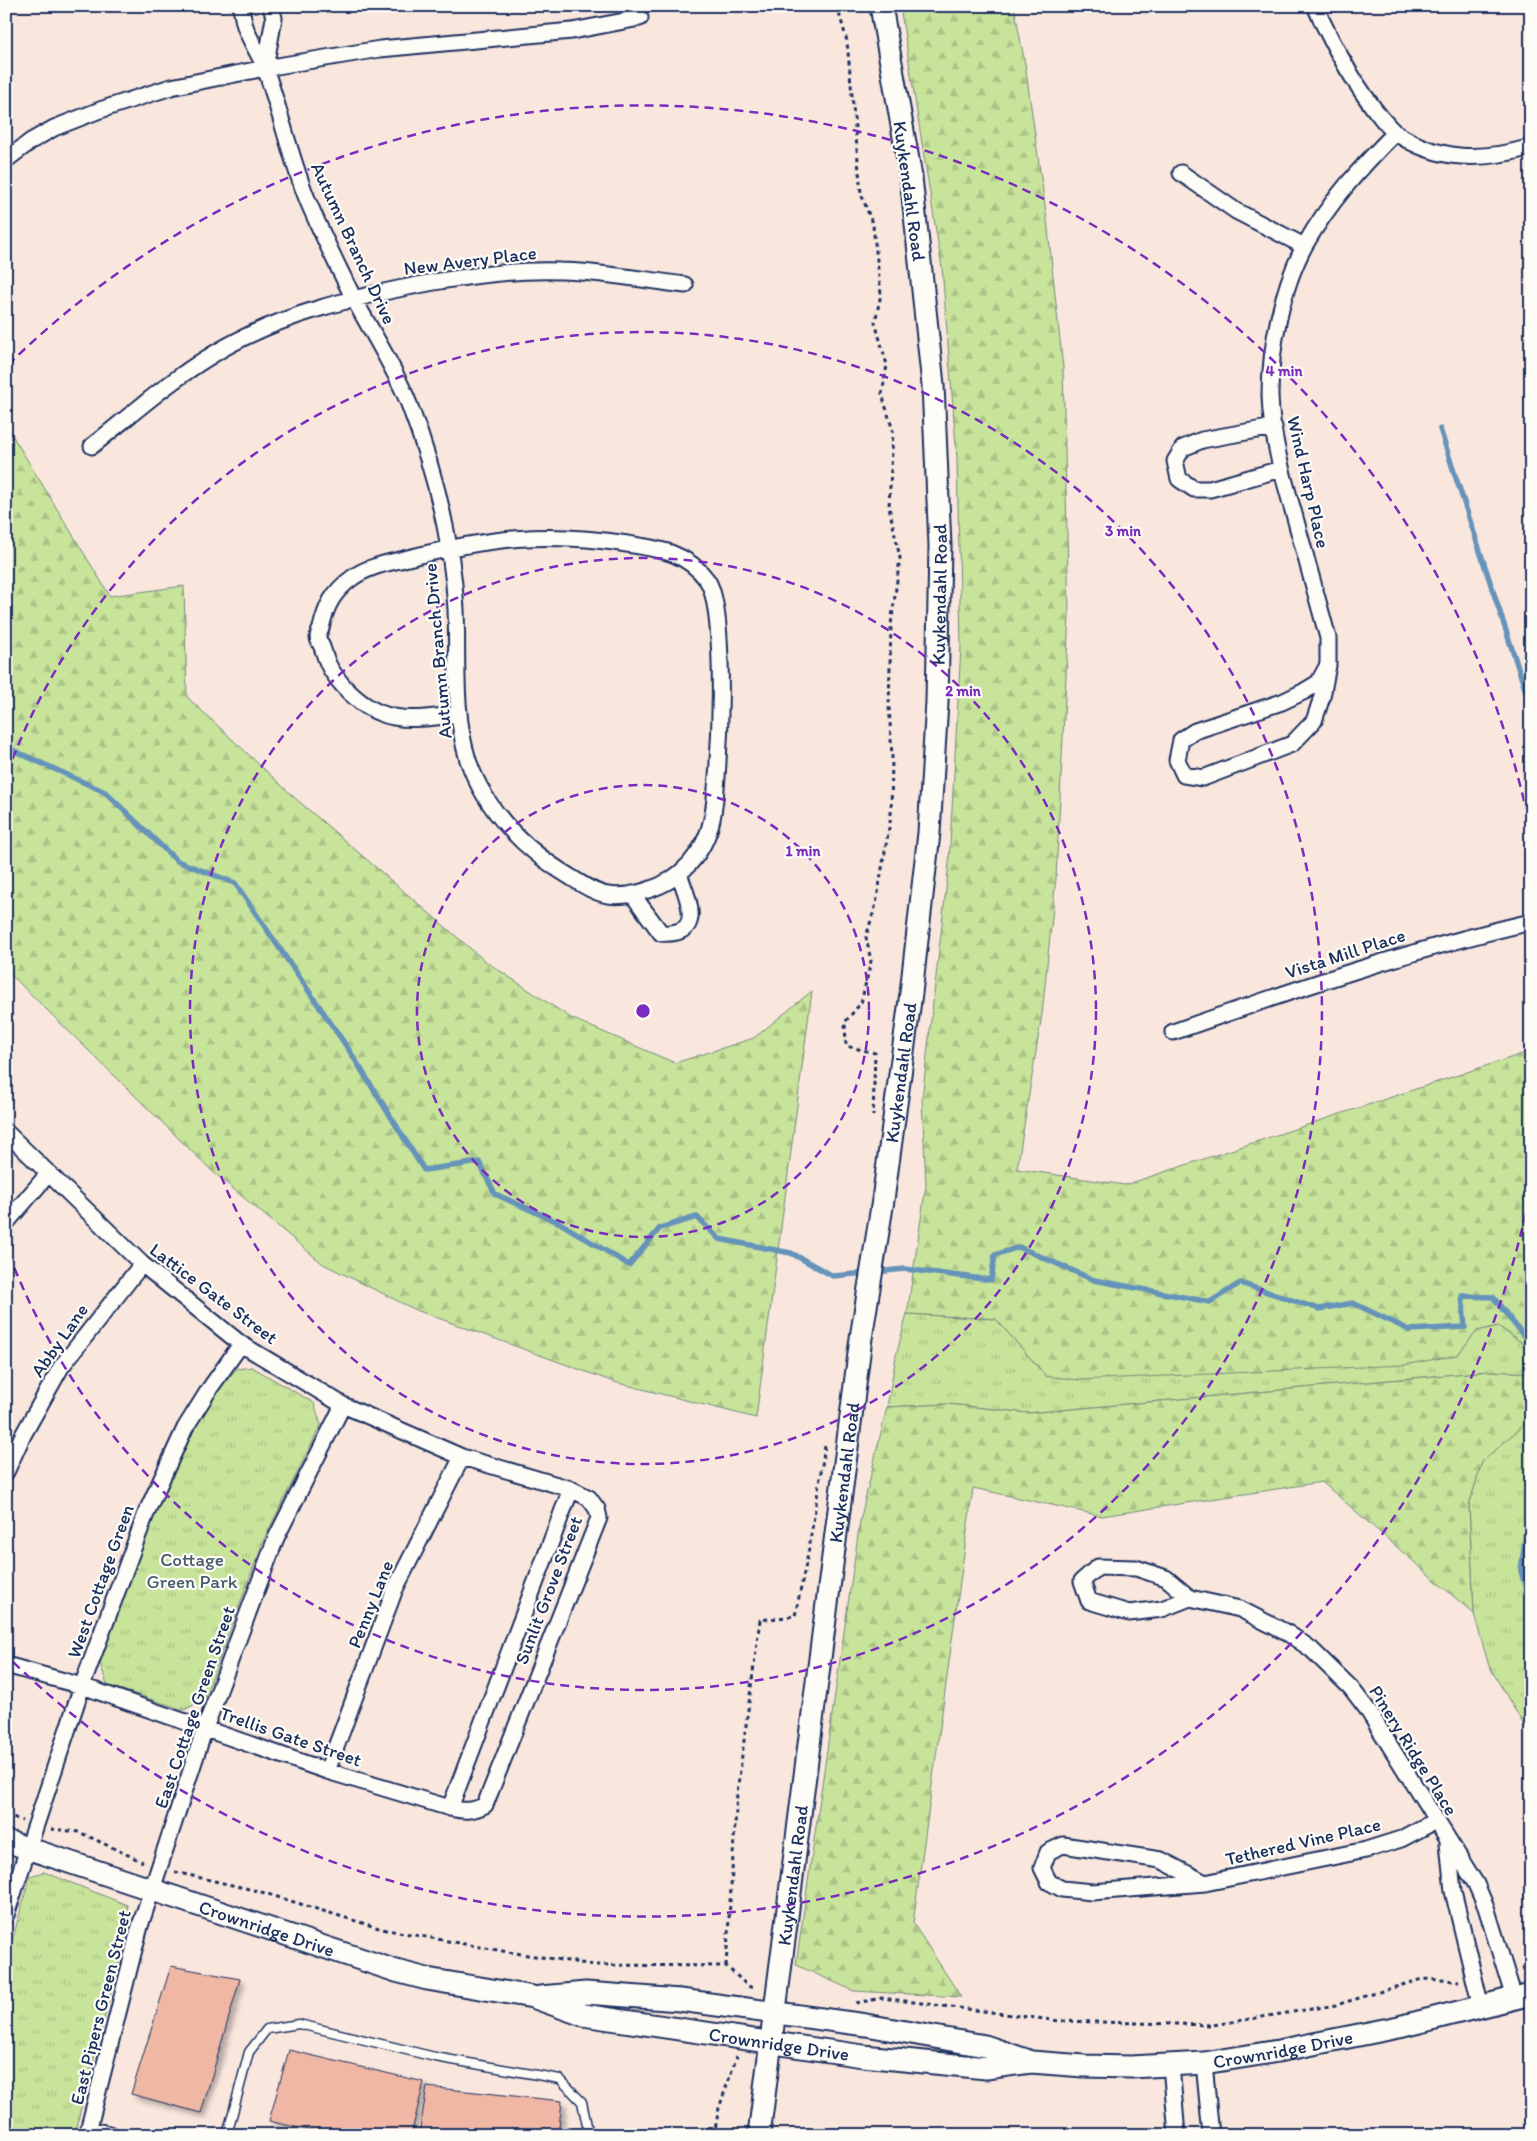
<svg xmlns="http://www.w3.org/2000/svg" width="1537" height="2141" viewBox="0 0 1537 2141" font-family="Itim,sans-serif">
<defs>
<pattern id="grass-tufts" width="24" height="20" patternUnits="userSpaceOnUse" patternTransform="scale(1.25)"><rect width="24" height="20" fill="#c8e39a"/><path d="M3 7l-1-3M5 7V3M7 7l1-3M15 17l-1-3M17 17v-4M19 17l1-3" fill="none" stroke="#abc387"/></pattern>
<pattern id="forest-firs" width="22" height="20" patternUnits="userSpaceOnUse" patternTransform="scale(1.25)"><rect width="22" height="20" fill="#c8e39a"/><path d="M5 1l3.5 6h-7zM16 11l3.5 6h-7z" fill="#abc387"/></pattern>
<filter id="shadow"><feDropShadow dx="4.5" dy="4.5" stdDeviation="2.5" flood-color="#0004"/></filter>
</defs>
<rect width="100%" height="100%" fill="#f9e7de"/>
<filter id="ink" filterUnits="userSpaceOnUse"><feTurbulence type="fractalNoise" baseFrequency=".02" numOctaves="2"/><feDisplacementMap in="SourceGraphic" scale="10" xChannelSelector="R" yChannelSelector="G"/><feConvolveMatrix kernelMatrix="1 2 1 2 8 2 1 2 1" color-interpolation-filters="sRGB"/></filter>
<g filter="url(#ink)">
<path fill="url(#grass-tufts)" stroke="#72897c" d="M907,1314L996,1319L1046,1376L1457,1355L1477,1331L1498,1326L1531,1349V1373L1490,1371L1028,1413L948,1404L887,1407L896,1356Z
M252,1367L314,1403L321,1425L264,1539L204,1700L184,1710L107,1685L99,1659L165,1488L203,1410L236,1369Z
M1531,1418V1733L1525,1727L1489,1666L1474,1614L1469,1505L1482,1461Z
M44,1872L127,1905L130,1919L74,2135H6V1963L30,1876Z"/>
<path fill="url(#forest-firs)" stroke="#72897c" d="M900,6H1014L1025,64L1047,220L1063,368L1069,615L1056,878L1042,1014L1017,1169L1125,1185L1531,1051V1349L1498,1326L1477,1331L1457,1355L1404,1365L1079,1380L1046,1376L996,1319L907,1314L926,1185L922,1099L949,863L961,646L957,458L942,268Z
M6,425L110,596L184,586L187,697L295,798L485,961L571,1018L675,1063L754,1038L812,991L756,1418L614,1382L416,1310L323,1264L212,1171L6,970Z
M1490,1371L1531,1373V1418L1482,1462L1469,1505L1474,1614L1322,1482L1102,1516L973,1488L913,1923L961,1997L854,1991L796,1965L860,1521L887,1407L948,1404L1028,1413Z"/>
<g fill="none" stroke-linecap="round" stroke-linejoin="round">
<path stroke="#6593ba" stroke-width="5.5" d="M1440,429L1531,707
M6,747L105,792L177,861L235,883L349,1050L424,1170L479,1162L495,1194L560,1223L629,1265L660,1228L697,1217L719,1239L791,1253L833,1276L866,1273
M875,1272L905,1269L991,1280L995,1255L1019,1247L1094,1280L1210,1302L1240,1283L1319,1309L1353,1303L1409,1330L1465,1327L1462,1296L1493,1297L1523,1335L1531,1337
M1531,1494L1521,1571L1531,1608"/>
</g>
<path fill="#efb7a4" stroke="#1b2f5e" filter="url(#shadow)" d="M171,1966L240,1979L201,2113L131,2094Z
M289,2050L424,2082L411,2135H330L269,2121Z
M427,2087L562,2101L558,2135H419Z"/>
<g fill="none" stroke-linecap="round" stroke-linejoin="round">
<defs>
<path id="lane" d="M227,2135L249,2052L267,2029L299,2024L435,2057L560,2079L582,2102L589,2135"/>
<path id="street" d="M241,6C241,8 244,24 245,26C250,42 261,56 266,71C282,116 291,162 310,206C323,236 338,267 353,297C372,333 394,366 409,404C434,469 452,540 456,609C458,659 453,712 468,760C486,812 526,851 572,878C583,885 595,893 608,895C621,897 636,894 648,890C681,880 705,853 712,819C720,780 728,610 707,580C687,552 659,549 627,544C546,531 487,538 408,558C389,563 368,566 352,578C333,592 326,606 321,628C320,631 318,634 318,637C318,641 321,644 322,647C325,656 328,667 334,674C344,689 362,706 380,713C404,723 434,717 459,714
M1315,6C1333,46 1355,86 1383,120C1387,124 1391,130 1396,133C1439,162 1483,161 1531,147
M265,68L274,18L271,6
M6,160L31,141L54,128L100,110L171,87L265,68L380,49L572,31L640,18
M1181,173L1236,211L1304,246
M1274,427L1202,440L1183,448L1175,461L1179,479L1194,489H1210L1281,469
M92,446C131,415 169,381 212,355C278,314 358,296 434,282C475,275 519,269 561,271C603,272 644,280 685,285
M1328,665L1318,683L1303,692L1282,702L1195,731L1181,740L1177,760L1184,775L1203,778L1292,744L1314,721L1322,697L1328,665V638C1317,597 1305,555 1294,514C1283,476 1271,435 1270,395C1270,348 1282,287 1305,245C1329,202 1361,167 1395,133
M632,894L661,933C706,936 688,899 679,874
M1173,1032C1291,991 1409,950 1531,922
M6,1132L142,1264L241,1344L343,1405L462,1457L571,1489L589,1498L597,1509L599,1518L485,1805C472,1812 463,1811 450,1808L327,1771L82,1686L6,1665
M6,1223L49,1173
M6,1472L23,1435L61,1367L142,1264
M1190,1598L1162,1609L1129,1613L1089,1601L1082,1581L1098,1567L1136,1568L1166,1578L1190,1598L1240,1609L1289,1634L1311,1649L1351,1688L1367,1709L1476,1884L1486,1907L1514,1998
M327,1771L395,1589L462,1457
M450,1808L571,1489
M1448,1843L1453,1891L1481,2007
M1063,1845L1161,1860L1205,1883L1092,1892L1062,1889L1049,1882L1042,1868L1048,1852Z
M1205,1883L1366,1850L1401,1839L1435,1821
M6,1915L82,1686L147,1511L185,1428L210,1388L241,1344
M1204,2063L1211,2135
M1171,2065L1177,2135
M89,2129L112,2135
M87,2135L140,1926L205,1728L276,1538L343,1405"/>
<g id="secondary">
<path id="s1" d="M6,1841L396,1971L427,1979L533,1997L583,2015L863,2056L986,2068L1031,2062L1084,2066L1131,2067L1204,2063L1278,2051L1399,2027L1531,1994"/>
<path d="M540,1997L586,1993L680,2000L866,2025L985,2046L1026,2060"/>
<path id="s2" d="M759,2135L861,1338L883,1200L911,993L929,833L937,702L940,546L933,385L911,177L881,6"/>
</g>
</defs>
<use href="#lane" stroke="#1b2f5e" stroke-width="11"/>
<use href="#street" stroke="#1b2f5e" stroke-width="19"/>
<use href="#secondary" stroke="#1b2f5e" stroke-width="25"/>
<path stroke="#1b2f5e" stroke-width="3" stroke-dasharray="4 4" stroke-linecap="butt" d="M837,6L847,41L861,193L873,226L881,294L875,322L887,365L882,394L893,431L889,507L900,558L891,625L889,706L892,757L891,816L876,904L866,937L871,961L861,1003L845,1022L846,1046L875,1053L873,1116
M6,1814L22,1821
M51,1829L79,1832L143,1862
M175,1872L258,1891L382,1929L508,1952L594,1965L726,1966L748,1986L755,1989
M726,1966L737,1793L760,1620L795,1616L808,1554L825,1446
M1522,1969L1531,1966
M856,2003L882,1998L1059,2021L1213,2025L1336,2005L1422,1979L1459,1981
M714,2135L719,2108L737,2056"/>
<use href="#lane" stroke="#fdfcf7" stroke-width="8"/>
<use href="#street" stroke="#fdfcf7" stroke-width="15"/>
<use href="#secondary" stroke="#fdfcf7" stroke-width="21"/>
</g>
</g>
<g fill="none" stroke="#7b2cbf" stroke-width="2.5" stroke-dasharray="9 6">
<circle cx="643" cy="1011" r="226"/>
<circle cx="643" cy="1011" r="453"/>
<path d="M7 773A679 679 0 1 1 7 1249"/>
<path d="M1529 1199A906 906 0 0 1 8 1657M8 365A906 906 0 0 1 1529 823"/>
</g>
<g text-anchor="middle" stroke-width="4.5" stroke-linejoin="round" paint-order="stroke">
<g font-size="19" fill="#1b2f5e" stroke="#fdfcf7">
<text transform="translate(910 191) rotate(82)" y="7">Kuykendahl Road</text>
<text transform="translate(354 243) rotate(65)" y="7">Autumn Branch Drive</text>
<text transform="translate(470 260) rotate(-7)" y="7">New Avery Place</text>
<text transform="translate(1309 482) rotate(77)" y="7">Wind Harp Place</text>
<text dy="7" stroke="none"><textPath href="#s2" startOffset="1552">Kuykendahl Road</textPath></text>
<text transform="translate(437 651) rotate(-95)" y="7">Autumn Branch Drive</text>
<text transform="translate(1345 953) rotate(-18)" y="7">Vista Mill Place</text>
<text dy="7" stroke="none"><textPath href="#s2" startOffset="1072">Kuykendahl Road</textPath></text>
<text transform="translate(214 1293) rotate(37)" y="7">Lattice Gate Street</text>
<text transform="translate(59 1340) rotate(-55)" y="7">Abby Lane</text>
<text dy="7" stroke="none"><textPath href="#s2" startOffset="668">Kuykendahl Road</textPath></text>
<text transform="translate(100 1581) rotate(-70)" y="7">West Cottage Green</text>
<text transform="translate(548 1590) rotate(-69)" y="7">Sunlit Grove Street</text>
<text transform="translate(370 1604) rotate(-68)" y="7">Penny Lane</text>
<text transform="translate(194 1707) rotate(-71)" y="7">East Cottage Green Street</text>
<text transform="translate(291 1736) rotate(19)" y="7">Trellis Gate Street</text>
<text transform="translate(1414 1750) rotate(58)" y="7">Pinery Ridge Place</text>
<text transform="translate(1303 1841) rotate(-13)" y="7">Tethered Vine Place</text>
<text dy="7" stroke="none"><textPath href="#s2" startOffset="262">Kuykendahl Road</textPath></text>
<text dy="7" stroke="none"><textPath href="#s1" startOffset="275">Crownridge Drive</textPath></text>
<text transform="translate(100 2007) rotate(-76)" y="7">East Pipers Green Street</text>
<text dy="7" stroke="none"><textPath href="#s1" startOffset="802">Crownridge Drive</textPath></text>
<text dy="7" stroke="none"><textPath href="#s1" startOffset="1309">Crownridge Drive</textPath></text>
</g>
<g font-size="19" fill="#465c6d" stroke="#fdfcf7">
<text x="192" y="1566">Cottage<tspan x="192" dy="22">Green Park</tspan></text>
</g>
</g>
<circle cx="643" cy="1011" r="8" fill="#7b2cbf" stroke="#fdfcf7" stroke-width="2.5"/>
<g font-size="15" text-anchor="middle" font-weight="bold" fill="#7b2cbf" stroke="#fdfcf7" stroke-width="4.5" stroke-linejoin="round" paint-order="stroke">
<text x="1284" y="376">4 min</text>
<text x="1123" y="536">3 min</text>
<text x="963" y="696">2 min</text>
<text x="803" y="856">1 min</text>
</g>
<rect width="1537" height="2141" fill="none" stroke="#fdfcf7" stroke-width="25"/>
<rect x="12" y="12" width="1512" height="2116" fill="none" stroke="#1b2f5e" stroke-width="2" filter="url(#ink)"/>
</svg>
